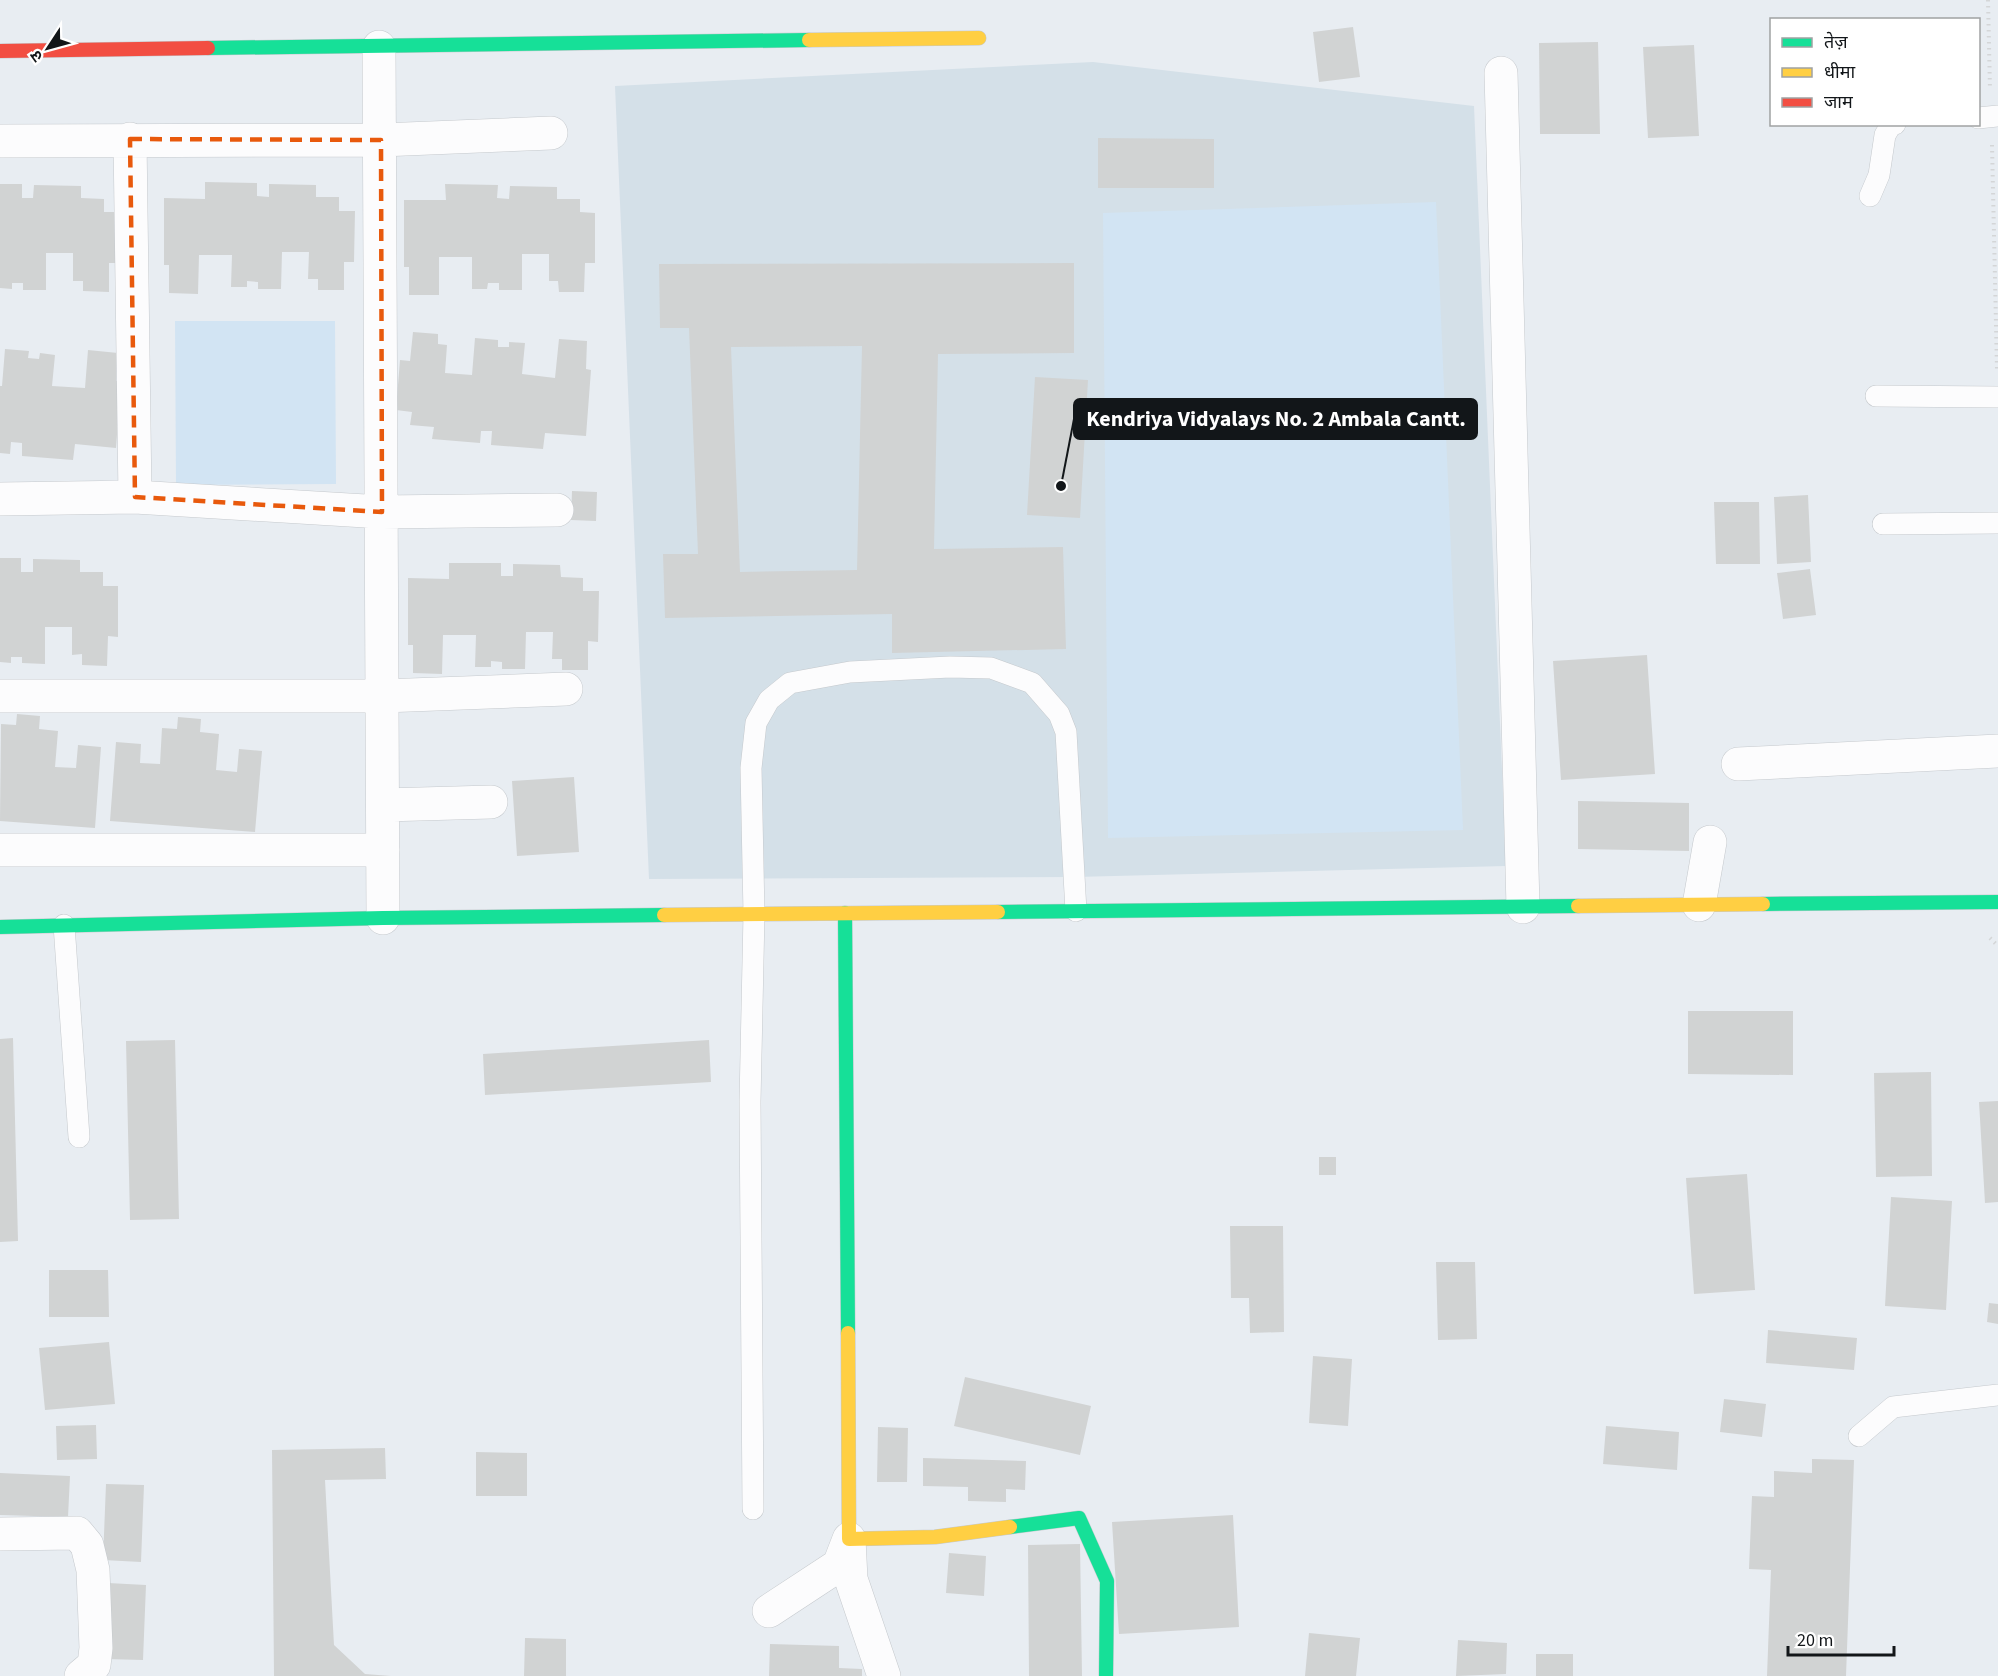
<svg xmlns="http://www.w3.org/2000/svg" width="1998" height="1676" viewBox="0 0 1998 1676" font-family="'Source Sans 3','Noto Sans Devanagari',sans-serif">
<rect width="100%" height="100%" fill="#e8edf2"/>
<path fill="#d4e0e8" d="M1093,62L1474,106L1506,866L1075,877L649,879L615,86Z"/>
<path fill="#d2e4f3" d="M1436,202L1463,830L1108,838L1103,213Z
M175,321H335L336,484L176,485Z"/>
<path fill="#d1d3d3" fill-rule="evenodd" d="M1353,27L1360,77L1319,82L1313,32Z
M1598,42L1600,134H1540L1539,43Z
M1694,45L1699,136L1648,138L1643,47Z
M1098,138L1214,139V188H1098Z
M205,182L257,183V196L269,197V184L316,185V197H339V211H355L354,262H344V290H318V279H308L309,252H282L281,289H258V282L247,281V287H231L232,255H199L198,294L169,293V265H164V198L205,199Z
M0,184H22V198H33L34,185L81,186V198L104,199V212H119V263H109V292L83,291V281H73V253H46V290H23V283H12V289L0,288Z
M445,184L498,185L497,198L509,199L510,186L557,187V199H580V212L595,213V263H585L584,292H559L558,281H549V254H522V290H499V283H488L487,289H472V257H439V295H409V267H404V200H446Z
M1074,263V353L938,354L934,549L1063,547L1066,649L892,653V614L665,618L663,554H698L689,328H660L659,264ZM862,346L857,570L740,572L731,347Z
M413,332L438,334V344L447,345L445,373L472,375L475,338L498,340V347H509V342L525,343L522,374L555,378L559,339L587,341L586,369L591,370L586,436L545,433L543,449L491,445L492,431H481L480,443L432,439L434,427L410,425L412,412L396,410L400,360L410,361Z
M5,349L29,351L28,358L39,359L40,353L55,355L52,386L85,388L88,350L118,353L116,381H121L116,448L75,444L73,460L22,456V443L11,442L10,454L0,453V386H2Z
M1035,377L1088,380L1080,518L1027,515Z
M572,491L597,492L596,521L571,520Z
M1808,495L1811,562L1777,564L1774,497Z
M1714,502H1759L1760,564H1716Z
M0,558H21V572H33V559L80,560V572H103V586H118V637L108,636L107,666L82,665V654L72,655V627H45V664L22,663V657H11V663L0,662Z
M449,563H501V576H513V564L560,565L561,577L583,578V591H599L598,642L588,641V670H562V659H552L553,632H526L525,669H502V662L491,661V667H475L476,635H443L442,674L413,673V645H408V578L449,579Z
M1810,569L1816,615L1783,619L1777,573Z
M1647,655L1655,774L1561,780L1553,661Z
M17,714L40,716L39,729L58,731L55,767L76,768L78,745L101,747L95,828L0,821L1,724L16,725Z
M178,717L201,719L200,732L219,734L216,770L237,772L239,749L262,751L255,832L110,821L116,742L141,744L140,763L160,764L162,728L177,729Z
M574,777L579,852L517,856L512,781Z
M1578,801L1689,803V851L1578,849Z
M1688,1011H1793V1075L1688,1074Z
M13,1038L18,1241L0,1242V1039Z
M175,1040L179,1219L130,1220L126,1041Z
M709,1040L711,1082L485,1095L483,1054Z
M1931,1072L1932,1176L1876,1177L1874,1073Z
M1998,1101V1202L1985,1203L1979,1102Z
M1319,1157H1336V1175H1319Z
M1747,1174L1755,1290L1694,1294L1686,1178Z
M1891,1197L1952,1201L1946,1310L1885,1306Z
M1230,1226H1283L1284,1332L1250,1333L1249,1298H1231Z
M1436,1262H1475L1477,1339L1438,1340Z
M49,1270H108L109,1317H49Z
M1989,1303L1998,1304V1324L1987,1322Z
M1768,1330L1857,1338L1854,1370L1766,1363Z
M109,1342L115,1404L45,1410L39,1348Z
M1313,1356L1352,1359L1348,1426L1309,1423Z
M965,1377L1091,1406L1080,1455L954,1426Z
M1724,1399L1766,1404L1762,1437L1720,1432Z
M96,1425L97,1459L57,1460L56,1426Z
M1606,1426L1679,1432L1677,1470L1603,1464Z
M878,1427L908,1428L907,1482H877Z
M385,1448L386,1479L325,1480L334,1645L365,1674L391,1676H274L272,1450Z
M476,1452L527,1453V1496H476Z
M923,1458L1026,1461L1025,1490L1006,1489V1502L968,1501V1487L923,1486Z
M1812,1459L1854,1460L1846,1676H1767L1771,1570L1749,1569L1752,1496L1774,1497V1471L1812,1473Z
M0,1473L70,1476L68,1517L0,1515Z
M106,1484L144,1485L141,1562L103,1560Z
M1233,1515L1239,1627L1119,1634L1112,1522Z
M1080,1544L1082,1676H1029L1028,1545Z
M949,1553L986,1556L984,1596L946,1593Z
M108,1583L146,1585L143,1660L105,1659Z
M1309,1633L1360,1638L1356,1676H1305Z
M525,1638L566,1639V1676H524Z
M1458,1640L1507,1643L1506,1674L1456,1676Z
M770,1644L839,1646V1668L862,1669V1676H769Z
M1536,1654H1573V1676H1536Z"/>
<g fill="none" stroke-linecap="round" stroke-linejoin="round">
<defs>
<path id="lane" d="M1978,118L1998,116
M1870,196L1879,175L1885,135L1891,125L1895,124
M1876,396L1998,397
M1883,524L1998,523
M64,925L79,1137
M1859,1436L1893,1407L1998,1395
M753,1509L750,1102L754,914L751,768L756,723L769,700L790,683L850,672L950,667L991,668L1032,683L1059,714L1066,732L1076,911"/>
<path id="street" d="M379,47L383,918
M1501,73L1523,907
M130,139L135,497
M0,141L381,140L551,133
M0,499L135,497L382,512L557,510
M0,696H383L566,689
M1738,764L1998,751
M384,805L491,802
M0,850H383
M1699,905L1710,842
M0,1534L77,1533L87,1545L93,1570L96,1648L94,1665L81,1676
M849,1539L851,1579L884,1676
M769,1611L839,1565L849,1539"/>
<path id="fast" d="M208,48L809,40
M1763,904L1998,902
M998,912L1578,906
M845,913L848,1333
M0,927L383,918L664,915
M1010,1527L1079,1518L1107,1581L1106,1676"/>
<path id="slow" d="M809,40L979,38
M1578,906L1763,904
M664,915L998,912
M848,1333L849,1539L935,1537L1010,1527"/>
<path id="jam" d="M0,51L208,48"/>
</defs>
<use href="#lane" stroke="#c5c9cd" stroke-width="22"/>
<use href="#street" stroke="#c5c9cd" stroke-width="34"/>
<use href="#fast" stroke="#c5c9cd" stroke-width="15"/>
<use href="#slow" stroke="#c5c9cd" stroke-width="15"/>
<use href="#jam" stroke="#c5c9cd" stroke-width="15"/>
<path stroke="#d4d6d7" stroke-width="4" stroke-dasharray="1.5 4.5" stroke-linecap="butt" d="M1988,0L1990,90
M1992,145L1997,369
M1990,938L1998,946"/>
<use href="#lane" stroke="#fcfcfd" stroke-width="21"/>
<use href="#street" stroke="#fcfcfd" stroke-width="33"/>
<use href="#fast" stroke="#16e098" stroke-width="14"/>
<use href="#slow" stroke="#ffcf43" stroke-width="14"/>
<use href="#jam" stroke="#f24e42" stroke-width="14"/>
</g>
<path fill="none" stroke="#e8590c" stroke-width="4.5" stroke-dasharray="12 8" stroke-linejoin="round" d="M130,139L381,140L382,512L135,497Z"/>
<path fill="none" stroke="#121619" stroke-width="2" d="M1061 486L1074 419"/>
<circle fill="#121619" stroke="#fff" stroke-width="2" cx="1061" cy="486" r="6"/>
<rect fill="#121619" stroke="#121619" stroke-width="2" x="1074" y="399" width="403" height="40" rx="6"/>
<g font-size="22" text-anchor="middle" font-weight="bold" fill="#fff">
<text x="1276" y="426">Kendriya Vidyalays No. 2 Ambala Cantt.</text>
</g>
<rect x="1770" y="18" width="210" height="108" fill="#ffffff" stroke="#a0a2a3" stroke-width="1.5"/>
<rect x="1782" y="38" width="30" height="9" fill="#16e098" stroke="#a0a2a3" stroke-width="1.5"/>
<text x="1824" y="48" font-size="18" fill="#121619">तेज़</text>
<rect x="1782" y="68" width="30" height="9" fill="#ffcf43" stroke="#a0a2a3" stroke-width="1.5"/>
<text x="1824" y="78" font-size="18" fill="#121619">धीमा</text>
<rect x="1782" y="98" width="30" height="9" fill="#f24e42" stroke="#a0a2a3" stroke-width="1.5"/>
<text x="1824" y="108" font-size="18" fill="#121619">जाम</text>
<g transform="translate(48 48) rotate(234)" stroke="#ffffff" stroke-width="4.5" paint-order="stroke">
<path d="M0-4.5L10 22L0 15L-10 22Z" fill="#121619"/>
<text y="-9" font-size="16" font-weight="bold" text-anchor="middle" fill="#121619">उ</text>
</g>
<path d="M1788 1646v9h106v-9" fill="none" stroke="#121619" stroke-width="3"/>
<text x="1797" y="1646" font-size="18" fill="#121619" stroke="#ffffff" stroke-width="4.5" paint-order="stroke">20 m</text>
</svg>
